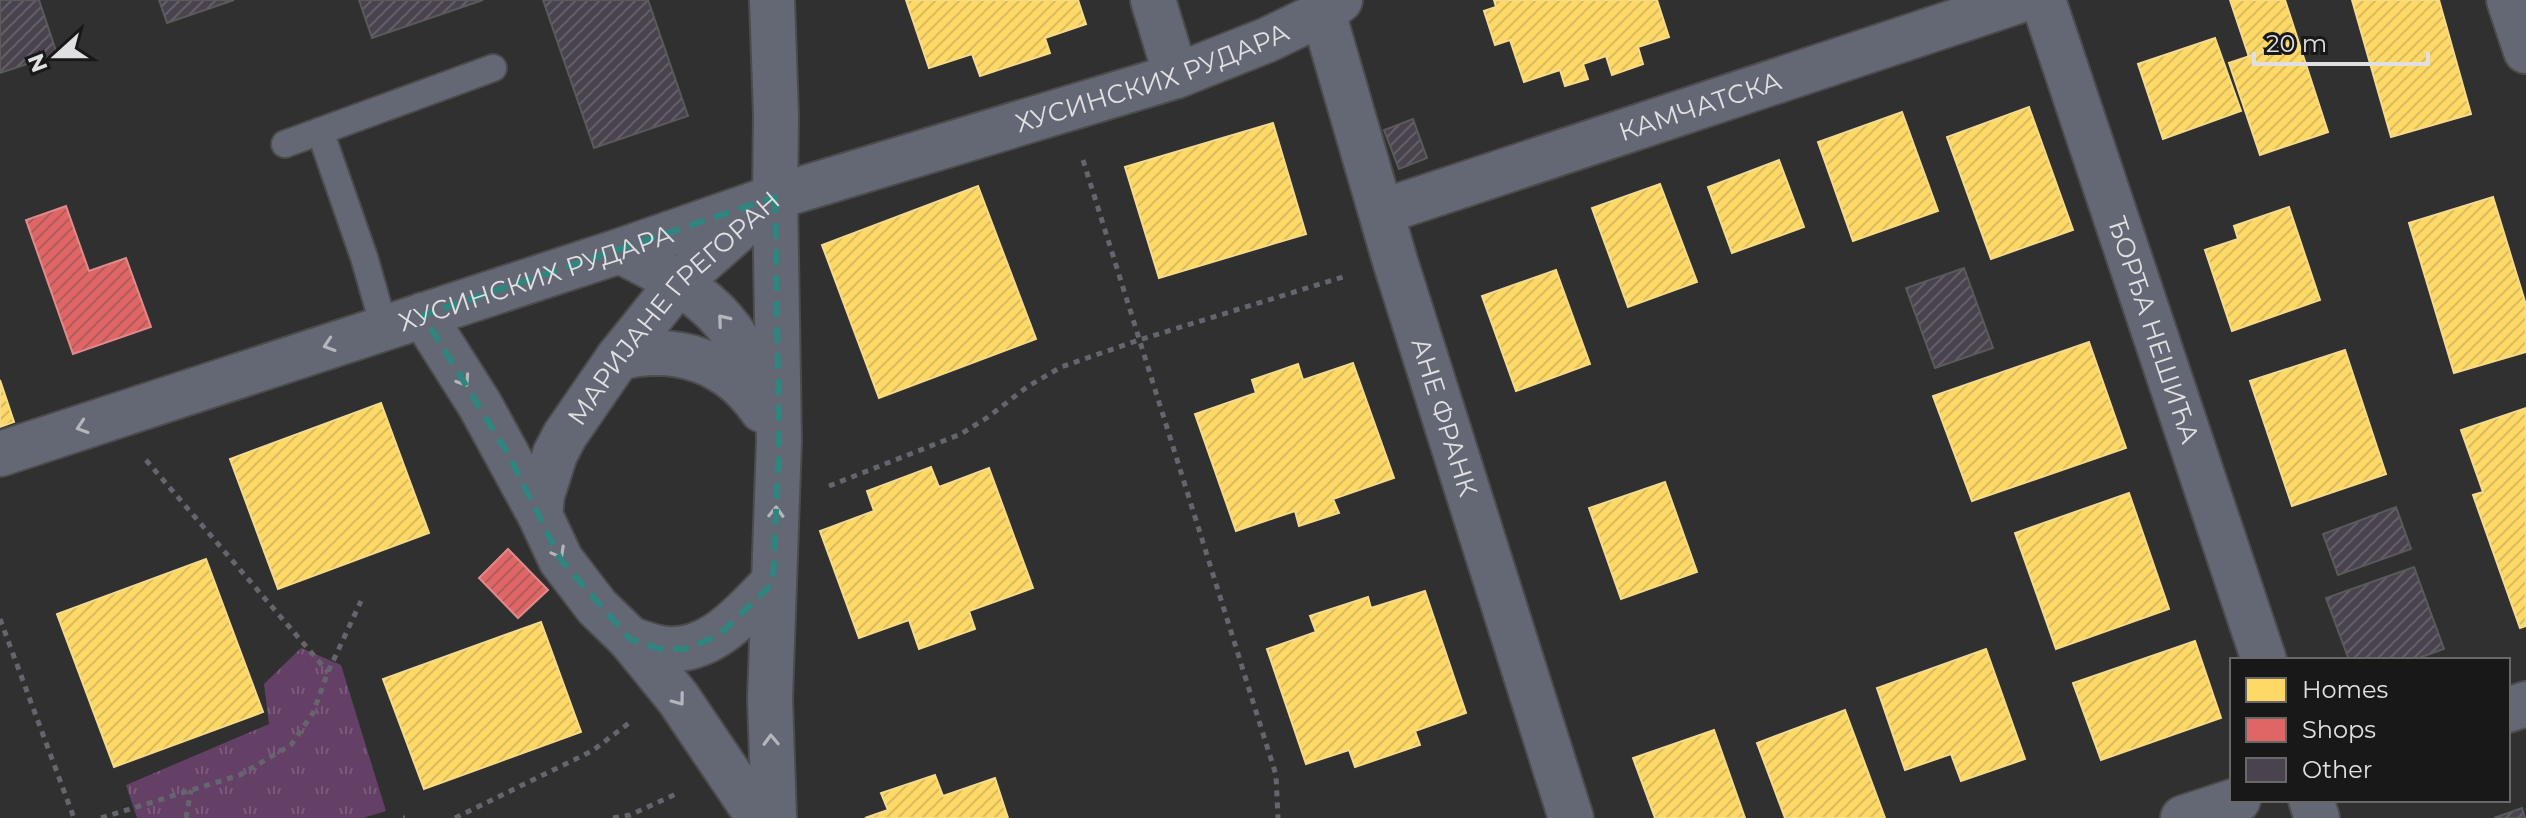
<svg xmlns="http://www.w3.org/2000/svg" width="2526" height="818" viewBox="0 0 2526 818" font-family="Montserrat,sans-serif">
<defs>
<pattern id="park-tufts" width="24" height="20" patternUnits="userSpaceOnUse" patternTransform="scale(2)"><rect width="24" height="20" fill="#654066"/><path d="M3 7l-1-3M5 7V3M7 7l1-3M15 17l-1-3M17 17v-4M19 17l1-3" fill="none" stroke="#7b5b7c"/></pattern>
<pattern id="homes-hatch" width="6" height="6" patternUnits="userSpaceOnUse" patternTransform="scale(2)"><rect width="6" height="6" fill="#ffd966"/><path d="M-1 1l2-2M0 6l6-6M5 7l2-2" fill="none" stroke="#d9bb5f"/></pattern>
<pattern id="shops-hatch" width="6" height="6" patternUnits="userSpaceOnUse" patternTransform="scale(2)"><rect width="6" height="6" fill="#e06666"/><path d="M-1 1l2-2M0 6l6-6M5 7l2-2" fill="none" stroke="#b15c5c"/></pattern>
<pattern id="building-hatch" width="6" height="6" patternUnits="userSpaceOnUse" patternTransform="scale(2)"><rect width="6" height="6" fill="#49434e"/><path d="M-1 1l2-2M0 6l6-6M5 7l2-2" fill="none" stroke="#635e67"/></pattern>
</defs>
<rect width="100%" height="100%" fill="#303031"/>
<path fill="url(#park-tufts)" d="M301,648L341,665L386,811L363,818H137L126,785L269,724L264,684Z"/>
<path fill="url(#homes-hatch)" stroke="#f6db8b" stroke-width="2" d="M906,0H1078L1086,24L1045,38L1050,53L980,76L972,54L929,68Z
M1494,0H1657L1669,37L1638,47L1643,64L1612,75L1606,56L1583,64L1588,79L1565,86L1560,70L1524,82L1510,40L1495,45L1484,11L1496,7Z
M2230,0H2285L2298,40L2249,57Z
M2352,0H2439L2471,114L2391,137Z
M2215,38L2241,111L2163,139L2138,64Z
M2298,40L2328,132L2260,155L2229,63Z
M2029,107L2073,230L1991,259L1947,137Z
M1902,112L1938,211L1853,241L1818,142Z
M1273,123L1306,234L1159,278L1125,167Z
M1779,160L1804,227L1732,253L1708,187Z
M1660,184L1697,282L1628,307L1592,208Z
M978,186L1036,339L879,398L822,245Z
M2493,197L2526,305V352L2454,373L2409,223Z
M2289,207L2320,300L2232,331L2205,250L2238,239L2234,226Z
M1556,270L1590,364L1516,391L1482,296Z
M2089,342L2126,448L1972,501L1933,396Z
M2345,350L2386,474L2292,506L2250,381Z
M1353,363L1394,478L1333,499L1339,513L1299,526L1295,511L1236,531L1195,414L1256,393L1252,380L1298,364L1303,380Z
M0,380L14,422L0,427Z
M381,403L429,533L278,589L230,459Z
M2526,408V626L2520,628L2473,495L2483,492L2461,430Z
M931,467L939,487L989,468L1033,588L969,611L975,629L919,649L909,620L859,638L820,531L874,511L867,491Z
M1665,482L1697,572L1621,599L1589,508Z
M2129,493L2169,609L2056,649L2015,533Z
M206,559L263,712L114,767L57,614Z
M1425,591L1466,713L1415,731L1420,745L1355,767L1349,750L1306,764L1267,649L1316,632L1310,616L1368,597L1371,608Z
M541,622L581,732L424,789L383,679Z
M2195,641L2221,718L2101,760L2073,683Z
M1986,649L2025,759L1961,781L1951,754L1905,770L1877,688Z
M1845,710L1885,818H1785L1757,743Z
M1714,730L1745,818H1655L1633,758Z
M935,775L943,796L995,778L1008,818H865L888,810L881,793Z"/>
<path fill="url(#shops-hatch)" stroke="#e08b8b" stroke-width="2" d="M66,206L89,271L126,258L151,327L73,354L26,220Z
M508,549L548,590L518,618L479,578Z"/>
<path fill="url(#building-hatch)" stroke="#5a5a5b" stroke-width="2" d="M0,0H39L57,54L0,73Z
M159,0H234L167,23Z
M359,0H483L372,38Z
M543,0H648L688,116L594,148Z
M1413,119L1427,158L1399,169L1384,130Z
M1964,268L1993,348L1935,368L1906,288Z
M2396,507L2411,549L2338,575L2323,534Z
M2414,567L2444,649L2413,660H2349L2326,598Z
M2522,808L2525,818H2494Z"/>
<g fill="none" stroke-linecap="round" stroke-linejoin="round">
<defs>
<path id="service" d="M320,131L364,257L384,327
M285,144L493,68"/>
<g id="minor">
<path d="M1153,0L1176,76"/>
<path id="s1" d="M2043,0L2264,660"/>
<path d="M2509,0L2526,51"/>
<path id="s2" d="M1323,13L1395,261L1571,818"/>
<path id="s3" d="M1381,212L2021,0"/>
<path d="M423,315L480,405L540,515"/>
<path id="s4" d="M0,454L620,251L775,197L1176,76L1267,40L1323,13L1340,0"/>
<path d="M2508,710L2526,704"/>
<path d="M2311,800L2317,818"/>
<path d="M2183,818L2238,800"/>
</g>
<g id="tertiary">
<path d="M772,0L776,115L775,197L779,440L770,699L774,818"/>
<path d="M620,251C706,294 739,318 769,411"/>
<path d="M618,358C676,344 728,360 762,410"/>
<path d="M630,639C639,642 650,646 659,648C709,657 742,614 773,583"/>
<path id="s5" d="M759,818L678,698L630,639L597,607L561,560L540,515L542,495L555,454L565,435L618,358L679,282L775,197"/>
</g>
</defs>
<use href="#service" stroke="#4c4c4d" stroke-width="30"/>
<use href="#minor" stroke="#4c4c4d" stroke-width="48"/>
<use href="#tertiary" stroke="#4c4c4d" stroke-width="48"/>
<path stroke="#64666d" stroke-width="5" stroke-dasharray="6 6" stroke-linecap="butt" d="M1083,160L1276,775L1278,818
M146,460L328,672
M829,486L961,434L988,417L1027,387L1061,367L1139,340L1346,276
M0,619L74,818
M101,818L240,775L291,745L313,713L328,672L361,601
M186,818L191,790
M403,818H405
M455,818L592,751L629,723
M613,818L630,815L678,793"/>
<use href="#service" stroke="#646774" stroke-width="26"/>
<use href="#minor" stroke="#646774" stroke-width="44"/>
<use href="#tertiary" stroke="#646774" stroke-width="44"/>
</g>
<defs><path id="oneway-chevron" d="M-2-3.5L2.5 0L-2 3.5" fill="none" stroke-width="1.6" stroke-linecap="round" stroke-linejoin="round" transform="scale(2)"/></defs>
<g stroke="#b5b6bc">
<use href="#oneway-chevron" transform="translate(723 320) rotate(-130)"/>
<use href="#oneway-chevron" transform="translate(329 345) rotate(162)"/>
<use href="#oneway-chevron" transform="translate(464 381) rotate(57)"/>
<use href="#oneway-chevron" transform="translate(82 427) rotate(162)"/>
<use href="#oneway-chevron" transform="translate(776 512) rotate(-88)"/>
<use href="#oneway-chevron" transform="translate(559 553) rotate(61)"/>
<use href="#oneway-chevron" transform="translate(679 700) rotate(53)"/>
<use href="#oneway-chevron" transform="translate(771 740) rotate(-92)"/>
</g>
<path fill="none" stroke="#2e867f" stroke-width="6" stroke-dasharray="16 10" stroke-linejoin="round" d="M775,197L779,440L773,583L719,635L686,649H660L630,639L561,560L508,454L423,315Z"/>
<g text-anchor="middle" stroke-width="8" stroke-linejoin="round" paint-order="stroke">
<g font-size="26" fill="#e0e0e2" stroke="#181819">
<text dy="9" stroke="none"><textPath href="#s4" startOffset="1212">ХУСИНСКИХ РУДАРА</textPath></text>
<text dy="9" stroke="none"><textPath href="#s3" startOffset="336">КАМЧАТСКА</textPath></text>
<text dy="9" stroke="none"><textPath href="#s4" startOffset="564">ХУСИНСКИХ РУДАРА</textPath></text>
<text dy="9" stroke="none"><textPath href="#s5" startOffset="628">МАРИЈАНЕ ГРЕГОРАН</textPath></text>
<text dy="9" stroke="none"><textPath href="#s1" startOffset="348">ЂОРЂА НЕШИЋА</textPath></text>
<text dy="9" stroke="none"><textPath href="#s2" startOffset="422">АНЕ ФРАНК</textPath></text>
</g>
</g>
<rect x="2230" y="658" width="280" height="144" fill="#181819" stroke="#686869" stroke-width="2"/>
<rect x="2246" y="678" width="40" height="24" fill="#ffd966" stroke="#686869" stroke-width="2"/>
<text x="2302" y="698" font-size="24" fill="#e0e0e2">Homes</text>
<rect x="2246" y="718" width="40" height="24" fill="#e06666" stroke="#686869" stroke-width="2"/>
<text x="2302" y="738" font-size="24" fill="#e0e0e2">Shops</text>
<rect x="2246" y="758" width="40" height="24" fill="#49434e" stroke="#686869" stroke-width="2"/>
<text x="2302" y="778" font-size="24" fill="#e0e0e2">Other</text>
<g transform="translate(56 56) rotate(249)" stroke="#181819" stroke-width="6" paint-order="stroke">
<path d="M0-6L14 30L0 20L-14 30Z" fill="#e0e0e2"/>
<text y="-12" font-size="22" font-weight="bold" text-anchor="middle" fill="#e0e0e2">N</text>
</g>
<path d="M2254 52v12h174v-12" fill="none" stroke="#e0e0e2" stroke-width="4"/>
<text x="2266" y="52" font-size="24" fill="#e0e0e2" stroke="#181819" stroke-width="6" paint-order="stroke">20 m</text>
</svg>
